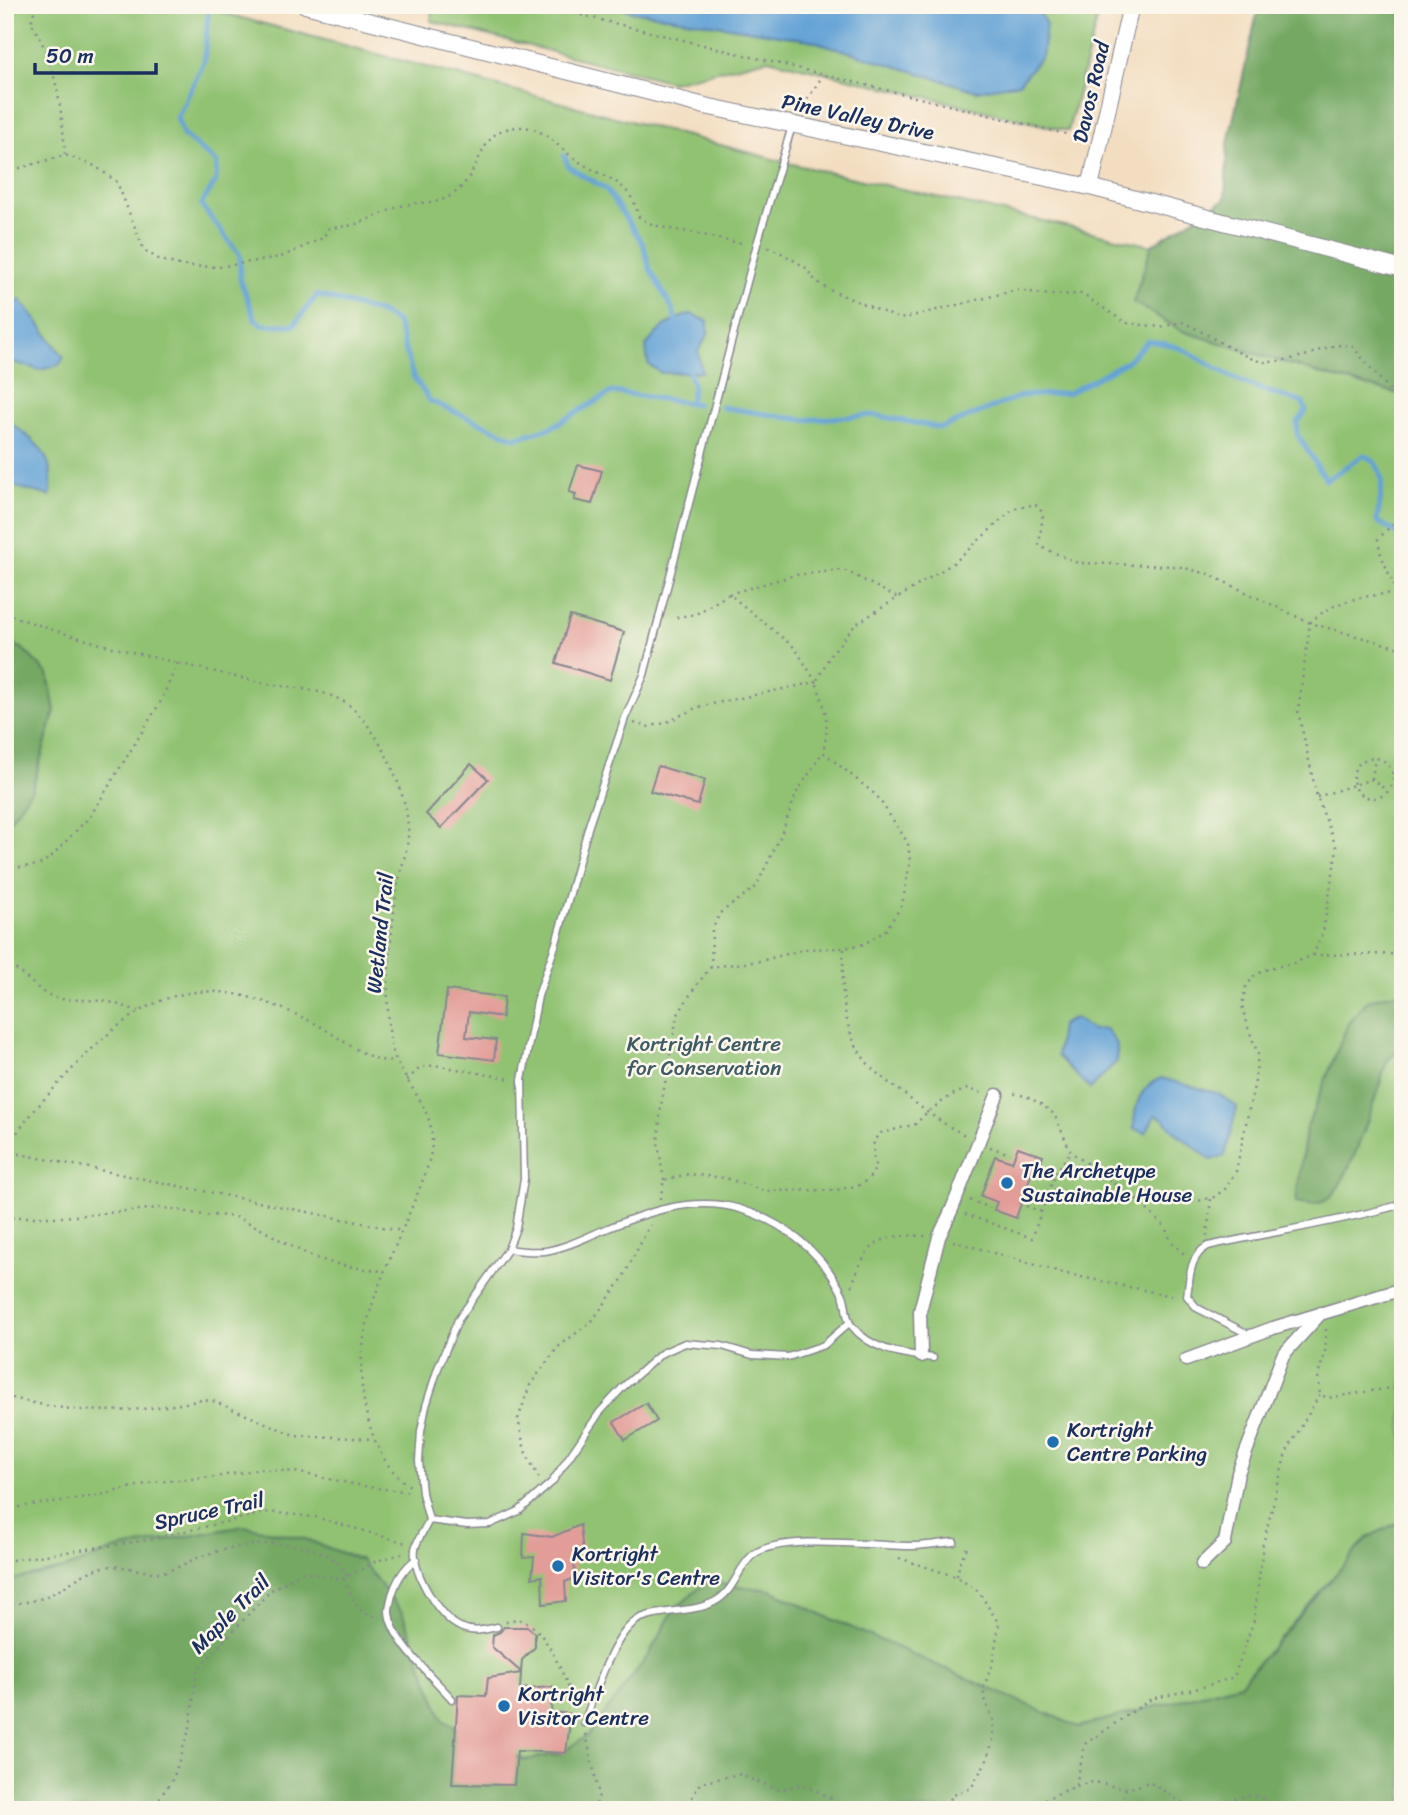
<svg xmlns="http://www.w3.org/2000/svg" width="1408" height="1815" viewBox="0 0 1408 1815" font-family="Sriracha,sans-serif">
<rect width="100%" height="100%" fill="#fbf7ec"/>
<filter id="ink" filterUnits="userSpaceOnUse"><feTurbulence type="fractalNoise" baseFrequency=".0143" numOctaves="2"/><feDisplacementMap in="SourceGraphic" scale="14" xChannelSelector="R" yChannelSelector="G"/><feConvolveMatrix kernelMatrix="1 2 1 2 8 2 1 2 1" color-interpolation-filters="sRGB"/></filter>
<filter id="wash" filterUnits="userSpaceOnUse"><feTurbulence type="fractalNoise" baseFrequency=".00686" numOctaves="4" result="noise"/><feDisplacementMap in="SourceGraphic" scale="28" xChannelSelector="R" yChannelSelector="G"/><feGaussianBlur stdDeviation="1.57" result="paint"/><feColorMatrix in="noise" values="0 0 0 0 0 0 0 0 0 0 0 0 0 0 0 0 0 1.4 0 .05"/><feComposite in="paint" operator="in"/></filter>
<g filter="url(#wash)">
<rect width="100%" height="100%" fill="#f3ddc0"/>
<path fill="#91c272" stroke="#567868" stroke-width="2" d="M5,5H193L792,164L1403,303V1810H5Z
M432,5H1101L1068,131L768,59L672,82L431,21Z"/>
<path fill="#74a864" stroke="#486c61" stroke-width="2" d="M1259,5H1403V395L1324,375L1182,331L1133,302L1152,245L1225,199L1228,143Z
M5,642L22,648L48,674L55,711L32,789L5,827Z
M1403,991V1046L1388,1060C1377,1090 1351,1182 1328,1199C1318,1206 1307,1204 1296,1202L1306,1129L1349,1021L1368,1000Z
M1403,1520V1810H5V1581L64,1569L117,1549L244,1526L305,1539L361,1560L402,1612L443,1720L483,1744L525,1760L562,1753L587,1736L650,1653L673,1611L706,1582L771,1590L827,1617L1078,1727L1240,1684L1368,1537Z"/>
<path fill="#62a1d5" stroke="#3e689a" stroke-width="2" d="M611,5H1031L1039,11L1046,25L1042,56L1019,83L977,91L810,40L631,11Z
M20,300C37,318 48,338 64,357L59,365L40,370L9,361L5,363V303Z
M691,314L708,321V335L698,351L702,372L661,373L648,364L646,346C660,328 668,321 691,314Z
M5,418C33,442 57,451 50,496L5,484Z
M1075,1018L1092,1030L1106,1029L1117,1044V1061L1090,1089L1057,1056L1061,1025Z
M1161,1078L1219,1094L1237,1107L1225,1156L1211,1160L1175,1132L1164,1119L1155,1115L1146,1133L1134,1129C1134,1106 1139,1087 1161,1078Z"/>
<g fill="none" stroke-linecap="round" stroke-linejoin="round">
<path stroke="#62a1d5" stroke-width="5" d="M205,5L208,14L204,62L177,118L183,135L217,163L216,181L201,205L240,255V279L255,319L262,325H294L317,295L381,313L397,322L413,376L430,401L515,438L550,428L612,392L697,404
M564,156L569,167L606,189L643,244L650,269L673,310L677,325
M688,368L693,387L690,403
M721,407L804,420L873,415L941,428L1021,396L1068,393L1126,362L1148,341C1187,345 1199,360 1232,377C1253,388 1280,395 1303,403L1306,411L1297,423V434L1326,480L1364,455C1391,468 1380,496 1377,521L1398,534L1403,532"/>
</g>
<g id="blocks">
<path fill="#e39d98" d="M578,465L602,471L592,504L574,500L576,494L569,492Z
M570,616L624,632L610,680L556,663Z
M471,764L488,779L441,828L426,814Z
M658,766L705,780L698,805L650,791Z
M447,990L504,997L502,1017L469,1012L466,1037L496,1040L494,1060L439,1053Z
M1018,1147L1043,1156L1038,1170L1033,1169L1016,1218L994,1210L997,1202L981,1196L995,1156L1012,1162Z
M646,1403L657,1421L625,1440L614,1422Z
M580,1525L583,1553L574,1556L575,1578L565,1582L566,1601L543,1604L542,1576L532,1578L534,1557L523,1558L524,1533L552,1537Z
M504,1627H527L535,1633V1647L522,1660L521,1672L492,1647L493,1635L500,1632Z
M521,1673L520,1689L553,1687L551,1712L571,1714L566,1753L517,1751L514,1785L452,1784L458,1695L486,1696L488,1678Z"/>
</g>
</g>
<g filter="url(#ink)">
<use href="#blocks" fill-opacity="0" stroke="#87868f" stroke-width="2"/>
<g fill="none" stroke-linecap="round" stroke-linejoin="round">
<defs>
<path id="service" d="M508,1249C521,1251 533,1252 545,1251C564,1248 583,1239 601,1231C644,1213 692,1195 740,1209C784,1222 823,1253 843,1295C847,1304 845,1317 851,1325C871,1351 903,1354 933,1358
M1250,1335L1197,1308L1187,1296C1190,1277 1189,1256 1208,1246C1273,1232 1339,1222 1403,1204
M429,1520L467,1525L490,1524L519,1511L552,1482L600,1412L623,1387L662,1353L685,1343L722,1346L752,1355L788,1357L824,1345L849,1323
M416,1559C403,1569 397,1580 392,1595C391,1600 389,1606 389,1611C390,1640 433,1677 452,1699
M497,1627C484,1630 473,1633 460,1627C439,1617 412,1573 415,1549C417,1539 425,1529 429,1520L422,1493L419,1461L421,1431L426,1406L438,1368L458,1320L508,1249L516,1228L524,1179L522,1080L538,996L556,943L589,825L625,718L644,675L757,244L792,126
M584,1723C594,1697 614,1629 641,1618C664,1609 692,1613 714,1602C735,1592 737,1567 754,1554C784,1533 879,1547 917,1546C930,1545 942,1543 954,1542"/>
<path id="minor" d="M921,1356L920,1311L939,1237L952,1209L997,1095
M1186,1360L1273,1328L1403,1289
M1202,1564L1225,1542L1238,1473L1283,1355L1321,1313"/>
<path id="tertiary" d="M305,5L705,106L1090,187L1403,269
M1090,187L1131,5"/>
</defs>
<use href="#service" stroke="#87868f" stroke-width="9"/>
<use href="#minor" stroke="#87868f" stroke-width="15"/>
<use href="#tertiary" stroke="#87868f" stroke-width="18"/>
<path stroke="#87868f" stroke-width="2.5" stroke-dasharray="2 5" stroke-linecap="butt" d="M36,5L31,22C56,63 62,107 65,155
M540,5L1070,135
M800,111L823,75
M5,168H20L65,155L95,166L117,182L144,250L160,260L183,266L219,267L281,257L323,238L328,229C338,226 350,227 359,223C374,218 388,210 404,205C426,200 439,207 458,190C478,174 481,135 506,129C540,120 552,143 575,159C603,179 630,178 639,217C660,232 687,229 711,237C722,240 732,242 744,243
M768,247L778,251L805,267L814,279L827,289L900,319L1017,290L1050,295L1082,294L1126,323L1161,327L1182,322C1203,330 1247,362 1266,362C1278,362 1305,357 1315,352C1329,347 1337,343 1352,346L1403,406
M1403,592C1369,596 1336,597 1310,623L1403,649
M1397,593L1381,555L1378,539L1403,514
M729,594L795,575L844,570L898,598
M5,613C85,644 171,661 254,681C286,689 325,686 351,707C380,731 411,799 408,836C407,854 400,871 397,888C391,937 384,990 390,1038C394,1077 434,1102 432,1142C431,1163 421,1185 413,1204C384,1277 347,1334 367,1416C375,1445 385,1469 410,1486
M634,723L647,727L665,723L698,707L816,682L795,648L729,594L696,614L672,618
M1353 778a20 20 0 1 1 40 0a20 20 0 1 1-40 0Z
M1372,779L1375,758
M1317,797L1372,779L1387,791
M5,869L39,865L51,857L91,815L161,701L178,662
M844,949C841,989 841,1034 870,1066C879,1076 892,1085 903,1093C922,1109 943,1124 965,1135
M1313,955L1403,954
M5,960L44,993L58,999L107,1001L138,1011
M711,967L712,930L720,913L756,887L780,837L797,792L823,752
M407,1080L420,1068L434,1065L512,1079
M990,1147L1010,1154
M5,1150C26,1118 51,1091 77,1064C156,981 212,972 314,1023C336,1034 369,1064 394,1061
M5,1151L402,1231
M664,1180L658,1143L661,1106L677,1016L695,987L711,967L760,961L806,949L844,948L864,944L885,931L902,905L910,862L908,843L877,796L823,752C830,723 826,709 816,682L831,654L856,624L955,562L1013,509L1035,504L1043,513L1039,546L1078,563L1177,566L1208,574L1310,623L1298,711L1317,797L1337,849L1323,932L1313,955L1291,964L1269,968L1254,976L1246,987L1242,1005L1247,1025L1258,1054L1255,1081L1236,1171L1225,1189L1214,1197L1198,1201L1180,1199L1137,1200L1071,1152L1054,1114L1041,1104L1026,1096L1011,1093
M1033,1188L1049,1194
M660,1199L664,1180L688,1174L726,1178L764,1191L836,1190L861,1185L873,1174L875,1165L873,1154L874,1140L881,1133L916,1124L927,1112L952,1095L967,1089L983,1093
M970,1200L990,1208
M1137,1200L1165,1227L1171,1241L1185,1255
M1026,1206L1042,1212
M965,1214L1032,1238C1042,1212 1052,1171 1071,1152
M5,1217H63L160,1208C175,1208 188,1213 203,1215C216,1216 228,1214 240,1219C267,1230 290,1248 317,1258C338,1266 360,1268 381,1271
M1207,1236L1211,1198
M953,1241L1067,1274L1177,1297
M852,1286C866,1242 880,1233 926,1236
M1326,1329L1325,1354L1318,1375L1320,1394L1327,1398L1403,1386
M5,1396C78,1416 129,1414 202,1400L213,1401L294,1435L374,1439
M539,1478L525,1451L518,1419L530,1385L558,1347L592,1321L621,1281L650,1225
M5,1509L96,1496L154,1482L215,1477L260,1469L295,1472L368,1487L411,1492
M899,1558L957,1577L979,1592L999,1624L992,1666L984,1686V1699L994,1721L993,1740L987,1760L971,1788L951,1796L949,1810
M5,1561L147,1540L269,1512L315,1517L406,1543
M957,1576L960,1561L969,1544
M344,1579C352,1597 356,1616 379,1616
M5,1605C18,1603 35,1602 47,1596C67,1588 82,1571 104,1567C125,1563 146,1576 167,1571C179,1568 188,1561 200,1557C236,1543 303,1535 335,1560C340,1564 344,1572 348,1577
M506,1622C541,1604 567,1686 577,1708
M586,1734L599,1795L595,1810
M1076,1785L1085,1744L1151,1699L1203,1687L1234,1677L1254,1620L1263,1544L1286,1453L1320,1394
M154,1810L153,1807L173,1779L190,1727L197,1670L270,1591L302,1572L344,1579L376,1561L405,1553
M685,1810L700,1783L738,1774L779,1790L802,1784L831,1798L834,1810
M1026,1810C1036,1802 1082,1782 1094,1782C1104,1783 1116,1789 1127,1788C1134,1788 1142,1784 1149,1782L1191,1808C1201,1806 1211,1805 1220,1803C1247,1796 1253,1788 1277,1810
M1118,1810L1126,1789"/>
<use href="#service" stroke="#fff" stroke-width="6"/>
<use href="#minor" stroke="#fff" stroke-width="12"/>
<use href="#tertiary" stroke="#fff" stroke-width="16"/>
</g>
</g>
<g fill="#1f6fb2" stroke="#fbf7ec" stroke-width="2.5">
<circle cx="1007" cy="1183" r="7"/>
<circle cx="1053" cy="1442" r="7"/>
<circle cx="558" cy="1566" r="7"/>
<circle cx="504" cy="1706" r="7"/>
</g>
<g text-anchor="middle" stroke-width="5" stroke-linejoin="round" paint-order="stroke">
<g font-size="21" fill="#1b2f5e" stroke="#fbf7ec">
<text transform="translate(1091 92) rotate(-77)" y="7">Davos Road</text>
<text transform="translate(858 117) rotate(12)" y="7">Pine Valley Drive</text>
<text transform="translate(380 933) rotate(-84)" y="7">Wetland Trail</text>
<text transform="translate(209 1511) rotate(-12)" y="7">Spruce Trail</text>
<text transform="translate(230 1614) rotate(-45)" y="7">Maple Trail</text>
</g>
<g font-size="21" fill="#3e5b64" stroke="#fbf7ec">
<text x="704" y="1051">Kortright Centre<tspan x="704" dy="24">for Conservation</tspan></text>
</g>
<g font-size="21" fill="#1b2f5e" stroke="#fbf7ec" text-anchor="start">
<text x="1021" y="1178">The Archetype<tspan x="1021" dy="24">Sustainable House</tspan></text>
<text x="1067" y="1437">Kortright<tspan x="1067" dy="24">Centre Parking</tspan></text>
<text x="572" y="1561">Kortright<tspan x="572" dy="24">Visitor's Centre</tspan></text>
<text x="518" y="1701">Kortright<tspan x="518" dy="24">Visitor Centre</tspan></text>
</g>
</g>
<rect width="1408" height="1815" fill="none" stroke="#fbf7ec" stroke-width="28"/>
<path d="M35 63v10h121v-10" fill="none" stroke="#1b2f5e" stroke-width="3.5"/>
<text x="46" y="63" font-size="21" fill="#1b2f5e" stroke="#fbf7ec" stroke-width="5" paint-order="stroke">50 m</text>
</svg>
